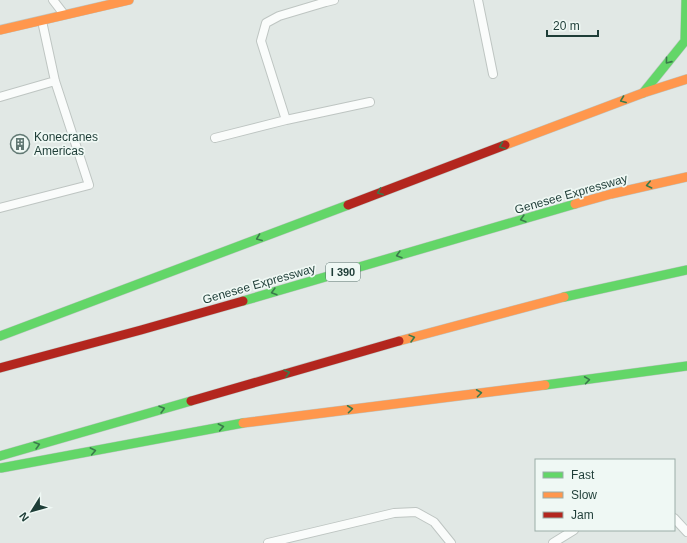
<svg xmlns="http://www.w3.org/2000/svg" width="687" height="543" viewBox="0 0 687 543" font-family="Arial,sans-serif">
<rect width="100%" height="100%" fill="#e1e8e5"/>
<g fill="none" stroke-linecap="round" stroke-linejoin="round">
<defs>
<path id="lane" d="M53,0L63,13
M325,0L326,2L334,0
M478,0L493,74
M326,2L279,16L266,23L261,41L286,120L370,102
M0,97L55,81
M215,138L286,120
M0,208L89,185L55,81L42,21
M674,518L687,532
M268,543L394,513L416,512L434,522L451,543
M553,543L574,530"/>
<path id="fast" d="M643,93L685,41L686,0
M564,297L687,270
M243,301L575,204
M0,336L348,205
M545,385L687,366
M0,456L191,401
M1,468L243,423"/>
<path id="slow" d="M0,30L129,0
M505,145L643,93L687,79
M575,204L611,194L687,177
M399,341L564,297
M243,423L545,385"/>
<path id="jam" d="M348,205L505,145
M0,368L141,330L243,301
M191,401L399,341"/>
</defs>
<use href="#lane" stroke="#bec5c2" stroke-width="10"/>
<use href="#fast" stroke="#bdc6c3" stroke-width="10"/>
<use href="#slow" stroke="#bdc6c3" stroke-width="10"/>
<use href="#jam" stroke="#bdc6c3" stroke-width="10"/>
<use href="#lane" stroke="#fafcfb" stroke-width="8"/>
<use href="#fast" stroke="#63d668" stroke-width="9"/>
<use href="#slow" stroke="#ff974d" stroke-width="9"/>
<use href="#jam" stroke="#b3261e" stroke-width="9"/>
</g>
<defs><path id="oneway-chevron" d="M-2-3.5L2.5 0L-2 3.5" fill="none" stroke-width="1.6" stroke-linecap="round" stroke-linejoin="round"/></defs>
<g stroke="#3a7a4b">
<use href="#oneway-chevron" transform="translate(668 61) rotate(129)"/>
<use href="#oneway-chevron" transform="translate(623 100) rotate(159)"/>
<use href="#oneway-chevron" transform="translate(502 146) rotate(159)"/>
<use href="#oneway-chevron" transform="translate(649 185) rotate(167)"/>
<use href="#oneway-chevron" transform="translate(380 192) rotate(159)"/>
<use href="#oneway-chevron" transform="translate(523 219) rotate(164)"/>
<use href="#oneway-chevron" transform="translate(259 238) rotate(159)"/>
<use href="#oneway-chevron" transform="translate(399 255) rotate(164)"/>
<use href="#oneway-chevron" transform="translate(274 292) rotate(164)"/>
<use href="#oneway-chevron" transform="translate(412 338) rotate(-15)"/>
<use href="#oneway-chevron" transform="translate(287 373) rotate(-16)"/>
<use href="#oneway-chevron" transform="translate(587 380) rotate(-8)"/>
<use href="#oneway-chevron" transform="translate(479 393) rotate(-7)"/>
<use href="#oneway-chevron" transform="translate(162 409) rotate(-16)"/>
<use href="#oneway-chevron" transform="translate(350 409) rotate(-7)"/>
<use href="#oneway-chevron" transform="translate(221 427) rotate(-11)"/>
<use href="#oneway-chevron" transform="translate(37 445) rotate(-16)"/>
<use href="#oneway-chevron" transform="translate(93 451) rotate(-11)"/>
</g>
<defs>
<symbol id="building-ring" viewBox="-11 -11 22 22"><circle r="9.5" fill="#eff8f4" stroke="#627974" stroke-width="1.5"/><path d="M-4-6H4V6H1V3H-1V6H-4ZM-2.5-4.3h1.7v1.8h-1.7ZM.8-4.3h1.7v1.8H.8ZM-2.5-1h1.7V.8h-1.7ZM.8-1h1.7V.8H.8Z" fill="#627974"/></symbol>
</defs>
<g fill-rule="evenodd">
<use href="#building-ring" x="9" y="133" width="22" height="22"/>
</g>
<g text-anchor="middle" stroke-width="3.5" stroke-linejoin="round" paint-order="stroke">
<rect fill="#eff8f4" stroke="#5d7570" stroke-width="1" x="326" y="263" width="34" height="18" rx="3"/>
<g font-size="11" font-weight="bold" fill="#1e3d37">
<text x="343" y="276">I 390</text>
</g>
<g font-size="12" fill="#1e3d37" stroke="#eff8f4" text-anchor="start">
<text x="34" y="141">Konecranes<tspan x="34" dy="14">Americas</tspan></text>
</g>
<g font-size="12" fill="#1e3d37" stroke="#eff8f4">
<text transform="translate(571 194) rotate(-16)" y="4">Genesee Expressway</text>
<text transform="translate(259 284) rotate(-16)" y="4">Genesee Expressway</text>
</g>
</g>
<rect x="535" y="459" width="140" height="72" fill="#eff8f4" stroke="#9bada8"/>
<rect x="543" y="472" width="20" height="6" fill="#63d668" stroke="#9bada8"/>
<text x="571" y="479" font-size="12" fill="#1e3d37">Fast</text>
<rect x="543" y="492" width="20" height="6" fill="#ff974d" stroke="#9bada8"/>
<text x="571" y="499" font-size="12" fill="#1e3d37">Slow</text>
<rect x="543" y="512" width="20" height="6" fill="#b3261e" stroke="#9bada8"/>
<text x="571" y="519" font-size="12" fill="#1e3d37">Jam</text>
<g transform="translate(32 511) rotate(233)" stroke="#eff8f4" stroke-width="3" paint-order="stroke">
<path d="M0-3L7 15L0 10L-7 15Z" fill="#1e3d37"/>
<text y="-6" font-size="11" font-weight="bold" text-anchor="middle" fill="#1e3d37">N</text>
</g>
<path d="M547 30v6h51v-6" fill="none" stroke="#1e3d37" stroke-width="2"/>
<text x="553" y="30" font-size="12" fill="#1e3d37" stroke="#eff8f4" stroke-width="3" paint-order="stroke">20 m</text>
</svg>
